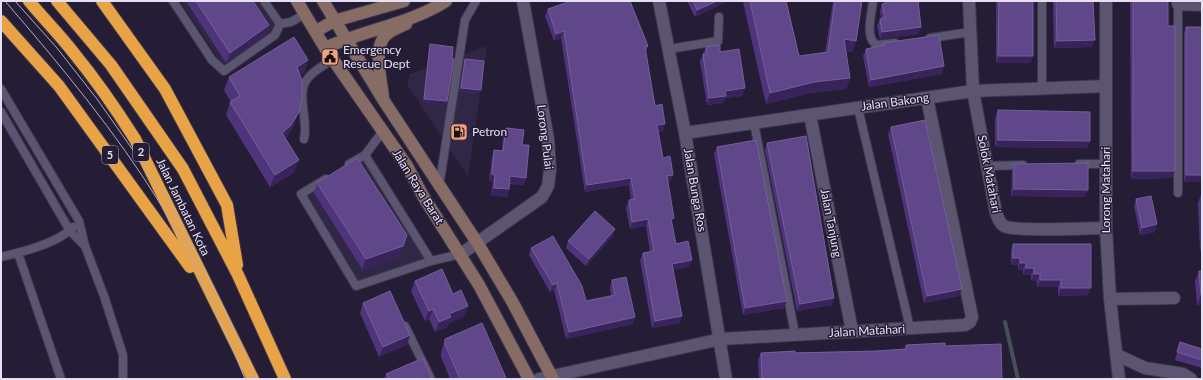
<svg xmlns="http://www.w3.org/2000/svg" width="1203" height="380" viewBox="0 0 1203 380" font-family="Lato,sans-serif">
<rect width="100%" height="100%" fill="#251d36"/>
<path fill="#302645" d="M180,1H260L276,25L273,33L224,67Z
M487,46L468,177L407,84L410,74Z
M364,159L427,259L358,282L306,196Z"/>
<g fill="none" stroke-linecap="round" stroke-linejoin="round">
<path stroke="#454f55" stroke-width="4" d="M1005,322L1018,379"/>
<defs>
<path id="lane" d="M173,1L212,60L224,71L275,35L280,24
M264,1L280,24
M873,1C872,13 864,39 877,45L895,43
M1042,1V88
M280,24L291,22L305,14
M930,38L971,32
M669,49L718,41L719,17
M1,89L79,221L85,246L104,296L123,355V379
M858,108L910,328
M1,112L70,231L84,245
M754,123L795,334
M304,139C309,120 295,93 308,78C314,70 325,65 333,59
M365,155L431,261
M349,164L365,155L383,131
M1079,164H1106
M987,166L1023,165
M326,179L301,194L356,286L431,261L461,254
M439,187L465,20L476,1
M1178,193V4
M18,253L61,379
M1,257C22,252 59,243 73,227
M405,326L431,379"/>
<path id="street" d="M659,1L685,133L726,379
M969,1L973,91L996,213C998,217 999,223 1004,226C1015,232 1089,228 1106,228
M1106,1V228L1110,299L1119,379
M1178,1V4L1202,5
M810,115L852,331
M685,133L973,91L1106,86
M461,254L542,197L548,186L550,170L548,139L523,1
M1110,299L1174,298
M1117,355L1145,368L1183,374L1191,379
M539,379L721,339L965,325L970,322L972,317L927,98"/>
<path id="secondary" d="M297,1L325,48L407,166L423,196L479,285L529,379
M323,1L384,101L478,244L513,303L553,379
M316,31L334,21L404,1
M325,48C364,30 410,24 446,1
M383,96C381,81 373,46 386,35C391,30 400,27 406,24"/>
<path id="highway" d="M29,1C43,18 59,34 73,52C96,80 116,109 135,139L253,379
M57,1L111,65L183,169L238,275L285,379
M102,1L165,89L227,205L237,265
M1,21L59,86L190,267"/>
</defs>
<use href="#lane" stroke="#3d374b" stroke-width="10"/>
<use href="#street" stroke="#3d374b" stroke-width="14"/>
<use href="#secondary" stroke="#3d374b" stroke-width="14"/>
<use href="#highway" stroke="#3d374b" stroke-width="14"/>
<use href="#lane" stroke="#5c5571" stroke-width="8"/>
<use href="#street" stroke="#5c5571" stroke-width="12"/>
<use href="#secondary" stroke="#866c64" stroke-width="12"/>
<use href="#highway" stroke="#e8a347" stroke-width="12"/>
<path stroke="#b1acbf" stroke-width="1" d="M5,1C61,66 116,132 161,205C195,260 221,319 245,379
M15,1L57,48L97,99L168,200L224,309L255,379"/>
</g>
<path fill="#4f347c" d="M186,1H253L265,35L226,63Z
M687,1H728L695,17Z
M744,1H786L799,56L825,53L833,1H862L856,41L852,52L846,51L850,78L846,89L810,93L766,104L743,2Z
M883,1H921L920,3L918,4L921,27L918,34L880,39L877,26L880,19H881L880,11L882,4H884Z
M996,1H1033V56L1030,63H996Z
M1053,1H1093L1092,47L1054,48Z
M1130,1H1168V26L1172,178L1131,179Z
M548,9L648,46L646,52L655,106L663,131L658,132L663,158L673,175L670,182H668L672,224L676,244L689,267L673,270L680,323L652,328L640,260L643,253L650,252L646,226L630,229L626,208L629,200H631L629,185L585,192L561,38L554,41L545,16Z
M1186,27L1202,182H1184V34Z
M884,43L942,74L869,87L863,56L866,49L884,45Z
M430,44L447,101L446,105L423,102L429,48Z
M706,47L720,52L745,88L742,96L725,98L723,103L707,105L700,61Z
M465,59L479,94L459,92L464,64Z
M308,60L304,73L300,75L294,125L286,139L294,173L270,187L226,115L230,102H231L224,90L229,77Z
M998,110L1090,141L1087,148L995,147V118Z
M891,127L959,296L924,303L888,134Z
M506,128L522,145L524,185L510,184L509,189L507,197L491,195L493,182L489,181L492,157L494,150L502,151L503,136Z
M767,143L832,305L797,311L765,150Z
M717,147L784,308L743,315L714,154Z
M1014,164L1085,197L1011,196L1012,171Z
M317,183L399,256L362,269L314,193Z
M1202,192V251H1200L1198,203Z
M1136,199L1155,232L1140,235L1134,206Z
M613,236L586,266L566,248L568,241Z
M1013,244L1088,295L1058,296V287H1037V281H1031V275H1023V270H1018V265H1011V251Z
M531,248L586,301L611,296L610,287L612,280L633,324L566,339L554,290L550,292L529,255Z
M1199,271H1202V305H1197L1195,281Z
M415,281L453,294L468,306L464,316L449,323L447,327L435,332L429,319L425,321L411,291Z
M363,303L410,335L407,345L379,357L360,313Z
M445,339L506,379H450L441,357V352Z
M1180,342L1202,349V368L1175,360Z
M906,345L945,346L1002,379H759L758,360L761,353L876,351L905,349Z
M386,374L432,379H384Z"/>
<path fill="#38235b" d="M717,1H728L695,17L697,10Z
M916,1H921L920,3L915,4Z
M269,25L265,35L226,63L230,53Z
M921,27L918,34L880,39L882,32Z
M564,31L561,38L554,41L556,34Z
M844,39L856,41L852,52L840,50Z
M1095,40L1092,47L1054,48L1057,41Z
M998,56H1033L1030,63H996Z
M308,60L304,73L292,80L297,67Z
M944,66L942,74L869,87L871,80Z
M850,78L846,89L810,93L766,104L770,93L814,82Z
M461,88L481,90L479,94L459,92Z
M745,88L742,96L725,98L723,103L707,105L709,98L725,91Z
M424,99L447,101L446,105L423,102Z
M299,112L294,125L287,137L278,146L282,133Z
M665,124L663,131L654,133L657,125Z
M998,140L1090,141L1087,148L995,147Z
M299,160L294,173L270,187L275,175Z
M1133,171H1175L1172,178L1131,179Z
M492,174L495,175L493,182L489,181Z
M673,175L670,182L665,183L667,176Z
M1186,175H1202V182H1184Z
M510,176L526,178L524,185L508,183Z
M631,178L629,185L585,192L587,185Z
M494,188L509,189L507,197L491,195Z
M1014,189L1088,190L1085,197L1011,196Z
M674,218L672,225L671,219Z
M648,219L646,226L630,229L632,222Z
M1157,224L1155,232L1140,235L1142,228Z
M615,229L613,236L586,266L589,259Z
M407,235L399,256L362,269L366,259Z
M1202,244V251H1200Z
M1013,258H1020L1018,265H1011Z
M692,260L689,267L669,271L672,264Z
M1020,263H1026L1023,270H1018Z
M1026,268H1034L1031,275H1023Z
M1034,274H1040L1037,281H1031Z
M1040,280H1061L1058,287H1037Z
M557,283L554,290L550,292L553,285Z
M1061,288H1091L1088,295L1058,296Z
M962,289L959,296L924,303L927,296Z
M1201,295H1202V305H1197Z
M834,298L832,305L797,311L800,304Z
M787,301L784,308L743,315L745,308Z
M468,306L464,316L449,323L447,327L435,332L439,322L449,314Z
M433,309L429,319L425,321L429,311Z
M682,316L680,323L652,328L655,321Z
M635,317L633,324L566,339L569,332Z
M410,335L407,345L379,357L383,347Z"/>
<path fill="#5f4789" stroke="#745f99" d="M196,1H253L269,25L230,53Z
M571,1H630L648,46L645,47L655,106L662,104L665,124L657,125L663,158L670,156L673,175L667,176L674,218L671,219L676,244L688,241L692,260L672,264L682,316L655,321L643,253L654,251L648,219L632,222L629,200L635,199L631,178L587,185L564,31L556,34L548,9Z
M693,1H717L697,10Z
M750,1H786L799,56L828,52L835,1H862L856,41L844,39L850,78L814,82L770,93Z
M887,1H918L921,27L882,32L880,19L885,18L882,4L887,3Z
M999,1H1033V56H998Z
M1056,1H1093L1095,40L1057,41Z
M1133,1H1168V26H1175V171H1133Z
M1186,27H1202V175H1186Z
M939,35L944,66L871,80L866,49L885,45L884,43Z
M294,37L308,60L297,67L302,81V98L299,112L291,125L282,133L299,160L275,175L230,102L240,96L229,77Z
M430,44L453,47L452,59H454L447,101L424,99Z
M720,45V52L739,49L745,88L725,91L726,96L709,98L703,54H707L706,47Z
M465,59L484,61L481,90L461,88Z
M998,110L1090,112V141L998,140Z
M925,120L962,289L927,296L891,127Z
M506,128L524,130L522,145H529L526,178L510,176L509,189L494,188L495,175L492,174L494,150L503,151Z
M806,136L834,298L800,304L767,143Z
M756,140L787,301L745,308L717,147Z
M357,158L407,235L403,246L366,259L317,183Z
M1088,163V190L1014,189V164Z
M1151,196L1157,224L1142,228L1136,199Z
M595,211L615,229L589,259L568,241Z
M553,236L582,286L586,301L615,295L612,280L626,277L635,317L569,332L557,283L553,285L531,248Z
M1013,244H1091V288H1061V280H1040V274H1034V268H1026V263H1020V258H1013Z
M442,269L453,294L461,290L468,306L449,314L451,317L439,322L433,309L429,311L415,281Z
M1199,271H1202V295H1201Z
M390,291L410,335L383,347L363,303Z
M482,323L506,378L504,379H460L445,344V339Z
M1180,342L1202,349V360L1177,352Z
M945,343V346L1001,344L1002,379H762L761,353L795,351V353L876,351L906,349V345Z
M423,358L432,379H389L386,374Z"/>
<defs>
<symbol id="civic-square" viewBox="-11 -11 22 22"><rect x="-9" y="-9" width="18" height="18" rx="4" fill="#f2a17e" stroke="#251d36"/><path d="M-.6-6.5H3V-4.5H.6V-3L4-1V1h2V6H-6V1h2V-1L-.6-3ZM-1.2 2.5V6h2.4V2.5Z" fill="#111"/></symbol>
<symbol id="fuel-square" viewBox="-11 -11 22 22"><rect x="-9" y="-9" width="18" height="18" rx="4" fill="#f2a17e" stroke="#251d36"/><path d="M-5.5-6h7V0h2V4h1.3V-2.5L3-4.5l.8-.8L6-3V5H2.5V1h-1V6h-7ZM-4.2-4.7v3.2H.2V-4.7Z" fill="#111"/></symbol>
</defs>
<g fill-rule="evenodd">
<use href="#civic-square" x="320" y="47" width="20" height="20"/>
<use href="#fuel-square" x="449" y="122" width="20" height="20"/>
</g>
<g text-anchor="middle" stroke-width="3" stroke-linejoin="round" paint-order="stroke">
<g fill="#251d36" stroke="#aba6ba" stroke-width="1">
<rect x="133" y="143" width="16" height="18" rx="3"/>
<rect x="102" y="146" width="16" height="18" rx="3"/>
</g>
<g font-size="11" font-weight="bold" fill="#e5e1f2">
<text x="141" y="156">2</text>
<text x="110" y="159">5</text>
</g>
<g font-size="12" fill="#e5e1f2" stroke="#251d36" text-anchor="start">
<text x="343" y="54">Emergency<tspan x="343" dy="14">Rescue Dept</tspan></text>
<text x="472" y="136">Petron</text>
</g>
<g font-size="12" fill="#e5e1f2" stroke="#251d36">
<text transform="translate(895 102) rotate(-8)" y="4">Jalan Bakong</text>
<text transform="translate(545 137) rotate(83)" y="4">Lorong Pulai</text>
<text transform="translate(989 174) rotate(79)" y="4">Solok Matahari</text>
<text transform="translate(418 187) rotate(58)" y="4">Jalan Raya Barat</text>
<text transform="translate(695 190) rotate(80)" y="4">Jalan Bunga Ros</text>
<text transform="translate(1106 190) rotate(-90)" y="4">Lorong Matahari</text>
<text transform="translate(183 207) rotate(64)" y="4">Jalan Jambatan Kota</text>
<text transform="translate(831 223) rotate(79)" y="4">Jalan Tanjung</text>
<text transform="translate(867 331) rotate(-3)" y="4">Jalan Matahari</text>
</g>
</g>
<rect width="1203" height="380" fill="none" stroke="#e5e1f2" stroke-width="4"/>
</svg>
